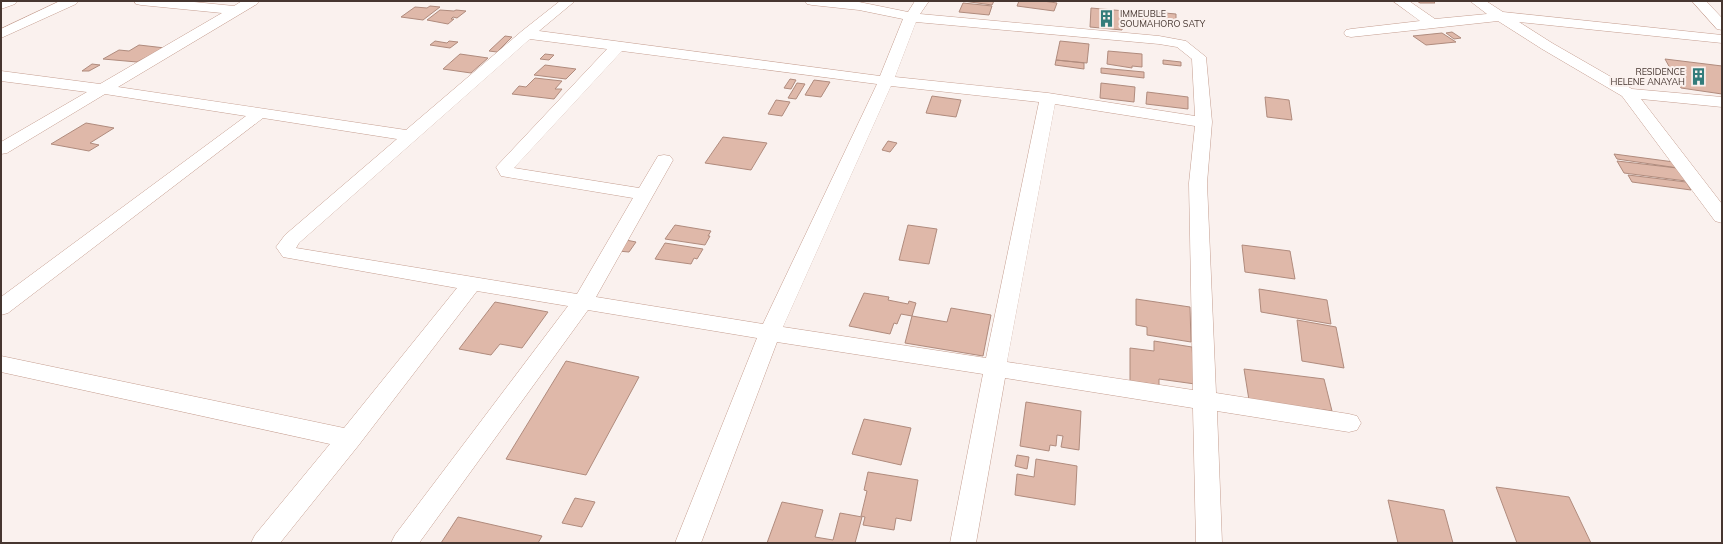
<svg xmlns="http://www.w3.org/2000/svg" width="1723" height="544" viewBox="0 0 1723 544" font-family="Mulish,sans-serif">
<rect width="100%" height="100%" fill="#faf1ee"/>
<path fill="#dfb8a9" stroke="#b08b7d" d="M963,1H994L992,5Z
M1019,1H1043L1057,3L1054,11L1017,6Z
M1417,1H1433L1435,3H1420Z
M963,3L992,6L989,15L959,12Z
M430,6L440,7L423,20L401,17L415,7L427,8Z
M1091,8L1125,11L1122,30L1090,27Z
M440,10L454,11L456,10L466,11L457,18L453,17L451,19H454L448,24L427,20Z
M1142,11L1176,14V24L1142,21Z
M1452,32L1461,38L1454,39L1446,33Z
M1442,33L1456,42L1426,45L1413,36Z
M505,36L512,37L497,52L489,51Z
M435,41L447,43L449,41L458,42L450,48L430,45Z
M1060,41L1089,44L1087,63L1056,60Z
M139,45L165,48L137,62L103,59L119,50L129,51Z
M1108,51L1142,54V67L1132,66V68L1107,64Z
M460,54L488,58L471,73L443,69Z
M545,54L554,55L549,60L540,59Z
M1665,59L1722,66V94L1681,88Z
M1056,60L1084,63V69L1055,65Z
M1163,60L1181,62V66L1163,64Z
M92,64L100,65L89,71H82Z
M545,65L576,69L566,79L534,75Z
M1101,68L1144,72V78L1101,73Z
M535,78L562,81L555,89H562L554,99L512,94L519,86L526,87Z
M790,79L796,80L791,89L784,88Z
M814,80L830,82L821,97L805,95Z
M797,83L805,84L796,99L788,98Z
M1101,83L1135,87L1134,102L1100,98Z
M1147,92L1188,97V109L1146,104Z
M932,96L961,100L956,117L926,113Z
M1265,97L1289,100L1292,120L1267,117Z
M776,100L790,102L782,116L768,114Z
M86,123L114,128L90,143L99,145L89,151L51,144Z
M723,137L767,143L751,170L705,163Z
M888,141L897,143L890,152L882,150Z
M1614,154L1674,162L1678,168L1617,159Z
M1617,161L1677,168L1686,181L1624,173Z
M1628,175L1686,182L1691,190L1632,182Z
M675,225L711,231L708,236H710L705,245L665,239Z
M908,225L937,229L929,264L899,260Z
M626,240L636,242L629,252L618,251Z
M665,243L703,249L697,259L694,258L691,264L655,259Z
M1242,245L1290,251L1295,279L1245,272Z
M1259,289L1327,300L1331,324L1261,312Z
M864,293L889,297L888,300L908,304L909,301L916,303L912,316L901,314L897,324L894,323L890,334L849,326Z
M1136,299L1190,307L1191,342L1147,335V327L1136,325Z
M495,302L548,312L522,348L500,344L491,355L459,349Z
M951,308L991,315L983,356L905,343L912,316L947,322Z
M1297,320L1336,327L1344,368L1302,361Z
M1154,341L1192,347L1195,384L1159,379V385L1130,381V348L1154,351Z
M566,361L639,377L586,475L506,459Z
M1244,369L1324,379L1332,411L1249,400Z
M1026,402L1081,411L1079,450L1061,447L1063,436L1057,435L1056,446L1050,445L1049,451L1020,446Z
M864,419L911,428L901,465L852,454Z
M1017,455L1029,457L1027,469L1015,466Z
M1036,459L1077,466L1075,505L1015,495L1017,474L1034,477Z
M868,472L918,480L911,521L896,518L894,530L863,525L865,517L861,516L867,491L864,490Z
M1496,487L1569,497L1591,543H1517Z
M575,498L595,502L582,527L562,523Z
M1388,500L1444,510L1453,543H1398Z
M782,502L823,510L815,537L833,540L840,513L862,517L855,543H767Z
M458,517L542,536L538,543H441Z"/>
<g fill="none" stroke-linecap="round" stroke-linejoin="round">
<defs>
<path id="minor" d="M1,1H17L15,4L1,9Z
M60,1H78L76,4L1,38V29Z
M134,1H184L234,6L242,1H259L257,4L118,87L406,130L522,31L560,1H575L539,31L880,76L903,19L859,10L812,5L807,4L805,1L859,2L908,12L915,1H929L920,14L1159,36L1186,41L1206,57L1212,122L1207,183L1216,393L1349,414L1357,416L1361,423L1357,430L1349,432L1217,411L1222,543H1196L1193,408L1005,378L976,543H950L983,374L777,342L701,543H675L757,338L588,310L419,543H391L395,535L568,306L477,291L358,446L280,543H251L255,535L330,444L1,372V356L344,428L457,288L283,257L276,247L285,235L397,139L263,118L8,313L1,315V297L246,116L105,94L7,153L1,154V142L87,92L1,81V71L100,84L222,13L141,5L136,4ZM916,22L1159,44L1177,47L1192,59L1195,116L1048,93L895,77ZM530,39L607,49L496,167L501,176L633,198L577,294L296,248L299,243ZM622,51L877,84L763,324L596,297L673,160L670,156L664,155L658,156L639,188L514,168ZM891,86L1039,102L986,358L783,327ZM1055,104L1195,126L1189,183L1193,390L1007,362Z
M1393,1H1409L1435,19L1487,14L1470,1H1486L1503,12L1722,35V43L1519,22L1552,43L1632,89L1722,97V107L1641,99L1722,204V223L1715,221L1622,96L1542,49L1498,21L1351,37L1346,36L1344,33L1346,30L1351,29L1420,21Z
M1692,1H1706L1722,18V30L1717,29Z"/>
</defs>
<use href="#minor" stroke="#c59e90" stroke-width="1"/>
<use href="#minor" fill="#fff" fill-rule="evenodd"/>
</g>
<defs>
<symbol id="building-bare" viewBox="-9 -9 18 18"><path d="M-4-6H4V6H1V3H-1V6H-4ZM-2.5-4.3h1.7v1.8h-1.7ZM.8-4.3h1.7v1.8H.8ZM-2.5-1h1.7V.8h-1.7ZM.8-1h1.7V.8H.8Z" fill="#337c7b" stroke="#faf1ee" stroke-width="2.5" paint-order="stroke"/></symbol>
</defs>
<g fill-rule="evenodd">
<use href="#building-bare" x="1094" y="6" width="25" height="25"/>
<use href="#building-bare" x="1686" y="64" width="25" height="25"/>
</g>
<g text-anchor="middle" stroke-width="4" stroke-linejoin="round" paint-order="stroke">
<g font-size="9" fill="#463630" stroke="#faf1ee" text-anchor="start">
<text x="1120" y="17">IMMEUBLE<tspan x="1120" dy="10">SOUMAHORO SATY</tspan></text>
<text x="1685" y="75" text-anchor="end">RESIDENCE<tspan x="1685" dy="10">HELENE ANAYAH</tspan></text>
</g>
</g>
<rect width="1723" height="544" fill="none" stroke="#463630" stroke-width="4"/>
</svg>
